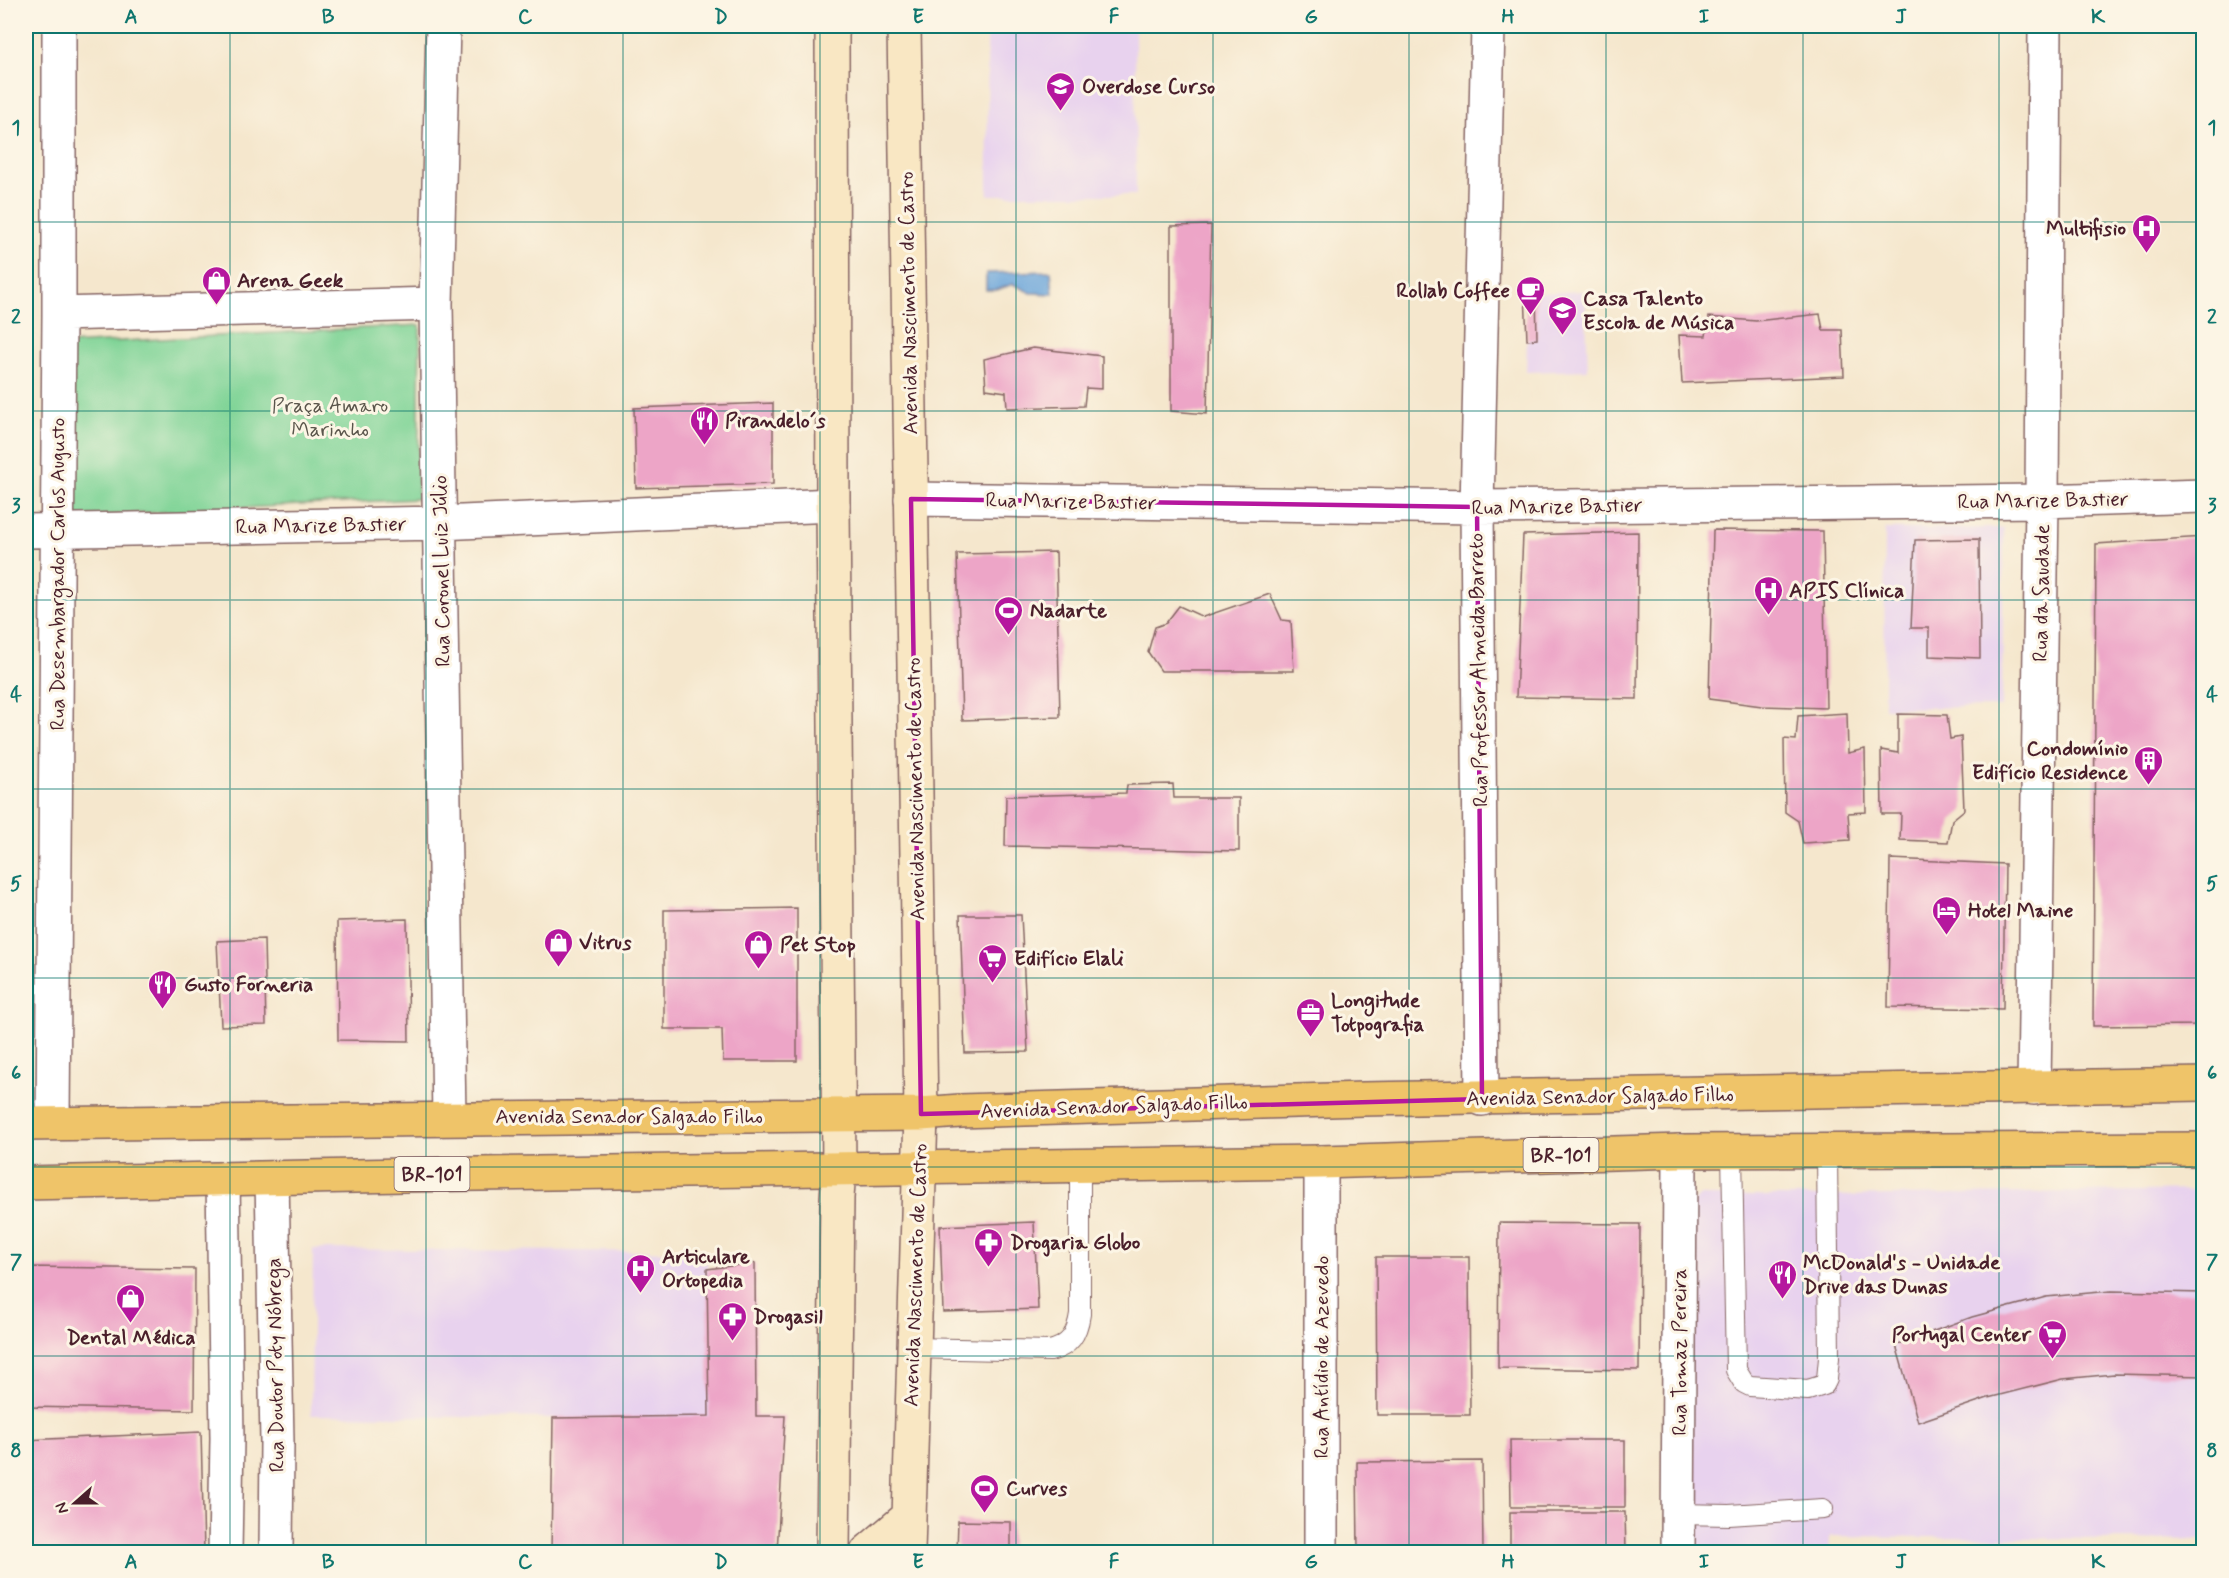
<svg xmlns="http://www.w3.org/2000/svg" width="2229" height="1578" viewBox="0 0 2229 1578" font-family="Mynerve,sans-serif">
<rect width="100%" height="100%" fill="#fcf5e5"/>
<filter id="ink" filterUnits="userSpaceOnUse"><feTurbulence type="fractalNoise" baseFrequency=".0167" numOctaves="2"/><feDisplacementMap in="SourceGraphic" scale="12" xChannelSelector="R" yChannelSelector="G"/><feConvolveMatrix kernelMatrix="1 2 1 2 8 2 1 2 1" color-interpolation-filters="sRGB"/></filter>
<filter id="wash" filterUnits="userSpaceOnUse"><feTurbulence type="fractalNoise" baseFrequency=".008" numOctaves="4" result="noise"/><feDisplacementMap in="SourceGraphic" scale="24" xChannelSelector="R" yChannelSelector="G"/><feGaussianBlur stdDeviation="1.35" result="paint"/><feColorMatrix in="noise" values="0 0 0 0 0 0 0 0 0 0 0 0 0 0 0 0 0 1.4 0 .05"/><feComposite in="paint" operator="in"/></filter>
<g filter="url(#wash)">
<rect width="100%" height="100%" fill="#f5e7cd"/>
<path fill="#e8d2ee" d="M964,26H1135L1136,195H988L987,26Z
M1585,291L1588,370L1526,372L1527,340L1537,338L1536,293Z
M2004,528L2002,707L1884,708L1885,529Z
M2203,1190V1540L1830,1536L1829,1552H1686L1687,1209L1699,1196H1829Z
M313,1249L707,1252L709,1416L553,1418L311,1415Z"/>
<path fill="#80d497" stroke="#657a61" stroke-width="1.5" d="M420,325L418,499L70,517L68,344Z"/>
<path fill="#69a4da" stroke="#5a6282" stroke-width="1.5" d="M1051,271L1053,294L1031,293L1013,284L997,290H986V273Z"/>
<g id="blocks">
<path fill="#eda5c7" d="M1211,225L1207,414L1171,411V226Z
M1525,293H1536L1537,339L1527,340Z
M1820,314L1823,330H1842L1844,376L1682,383L1679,335L1706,336L1709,317L1756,321Z
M1033,348L1102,356V389L1086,388L1084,406L1007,408L1006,392L986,389L984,359Z
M773,403V484L636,488L634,408Z
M1713,530L1823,531L1826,708L1762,706L1709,699Z
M1638,532L1637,699L1516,697L1523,535Z
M2204,537V1025L2093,1026L2096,544Z
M1979,539L1980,658L1929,656V628H1911L1915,540Z
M1056,552L1060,717L962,720L957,554Z
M1270,594L1282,620L1291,621L1294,671H1161L1148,652L1155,627L1166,623L1179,606L1203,617Z
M1847,713L1848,753L1865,749L1866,812L1848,813L1850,840L1803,843L1798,821L1785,812L1784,739L1796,740L1798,716Z
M1898,714L1947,715L1950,739L1961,737L1964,810L1952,820L1948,842L1900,840L1901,814H1882L1881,750L1898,753Z
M1173,784L1174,798H1239V851L1005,846L1006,796L1126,793L1127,785Z
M1890,859L2005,864L2003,1009L1888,1007Z
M797,908V1061H723L722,1029H664V910Z
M960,915H1021L1028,1052L965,1053Z
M407,919L409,1041L338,1040L337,921Z
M264,939L266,1025L221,1026L217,941Z
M1034,1222L1038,1309L943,1312L940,1226Z
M1499,1223L1640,1224L1639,1370L1498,1368Z
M1376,1257H1469L1470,1415H1377Z
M755,1263L756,1416H785L777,1552H551L553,1418L709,1416L707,1269Z
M26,1267L195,1269L194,1410L26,1407Z
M2111,1291L2204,1293V1376L2114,1374L2063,1379L1988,1398L1918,1422L1896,1345L1972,1317L2046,1297Z
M201,1432L204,1552H26V1440Z
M1510,1440H1625V1507H1511Z
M1482,1461L1483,1552H1358L1357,1462Z
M1510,1512H1625L1626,1552H1510Z
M958,1521L1011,1522V1552H957Z"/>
</g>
</g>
<g filter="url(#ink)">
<use href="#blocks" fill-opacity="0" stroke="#866564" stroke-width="1.5"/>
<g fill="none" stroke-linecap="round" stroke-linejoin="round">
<defs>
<path id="service" d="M1732,1152L1736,1370L1744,1383L1750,1386L1808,1390L1824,1385L1827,1379L1829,1358L1827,1151
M913,1348L1050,1351C1070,1346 1077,1334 1080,1314V1165
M1678,1514L1729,1515L1823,1509"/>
<path id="minor" d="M443,26L436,304L449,1118
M59,314L436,304
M911,499L1477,507L2042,501L2204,496
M26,531L440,523L833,505
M2034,1088L2042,501L2045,26
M1482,1099L1477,507L1488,26
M53,1123L59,314V26
M1321,1162V1552
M272,1178L277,1442L276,1552
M223,1179L227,1438L225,1552
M1678,1552L1680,1151"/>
<path id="secondary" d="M832,26L833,505L839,1168L837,1198L833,1552
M904,26L921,1114L908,1552
M867,1552L908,1517"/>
<path id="trunk" d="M26,1124L921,1114L960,1111L1363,1099L2204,1084
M26,1183L404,1175L1321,1162L1680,1151L2204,1149"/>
</defs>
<use href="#service" stroke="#866564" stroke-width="22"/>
<use href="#minor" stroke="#866564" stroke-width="36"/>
<use href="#secondary" stroke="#866564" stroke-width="36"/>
<use href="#trunk" stroke="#866564" stroke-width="36"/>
<use href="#service" stroke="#fff" stroke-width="20"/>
<use href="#minor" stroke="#fff" stroke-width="33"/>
<use href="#secondary" stroke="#f9e7c3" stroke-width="33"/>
<use href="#trunk" stroke="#efc469" stroke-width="33"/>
</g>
</g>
<path fill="none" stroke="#b5179e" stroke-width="4.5" stroke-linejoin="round" d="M911,499L1477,507L1482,1099L921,1114Z"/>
<path fill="none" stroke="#0f766e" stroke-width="1.5" stroke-opacity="0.55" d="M230,26V1552M426,26V1552M623,26V1552M820,26V1552M1016,26V1552M1213,26V1552M1409,26V1552M1606,26V1552M1803,26V1552M1999,26V1552M26,222H2204M26,411H2204M26,600H2204M26,789H2204M26,978H2204M26,1167H2204M26,1356H2204"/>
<defs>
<symbol id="school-pin" viewBox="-11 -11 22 30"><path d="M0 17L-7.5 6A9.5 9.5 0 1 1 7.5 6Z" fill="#b5179e" stroke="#fcf5e5"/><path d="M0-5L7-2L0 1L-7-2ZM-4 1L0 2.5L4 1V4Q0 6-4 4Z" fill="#fff"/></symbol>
<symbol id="hospital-pin" viewBox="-11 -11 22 30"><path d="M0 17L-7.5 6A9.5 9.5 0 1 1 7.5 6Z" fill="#b5179e" stroke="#fcf5e5"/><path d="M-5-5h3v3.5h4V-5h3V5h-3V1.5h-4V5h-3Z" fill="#fff"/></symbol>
<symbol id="shop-pin" viewBox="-11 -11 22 30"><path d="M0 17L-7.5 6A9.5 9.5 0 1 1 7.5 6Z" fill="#b5179e" stroke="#fcf5e5"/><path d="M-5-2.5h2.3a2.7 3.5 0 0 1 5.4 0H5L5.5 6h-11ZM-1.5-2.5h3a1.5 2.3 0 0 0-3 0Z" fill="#fff"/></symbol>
<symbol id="cafe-pin" viewBox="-11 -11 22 30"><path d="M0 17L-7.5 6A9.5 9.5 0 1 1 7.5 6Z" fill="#b5179e" stroke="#fcf5e5"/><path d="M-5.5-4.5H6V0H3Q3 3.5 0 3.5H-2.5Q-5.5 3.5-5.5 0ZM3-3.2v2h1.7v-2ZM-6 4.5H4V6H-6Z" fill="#fff"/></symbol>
<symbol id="restaurant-pin" viewBox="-11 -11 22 30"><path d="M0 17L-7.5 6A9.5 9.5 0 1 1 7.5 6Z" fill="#b5179e" stroke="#fcf5e5"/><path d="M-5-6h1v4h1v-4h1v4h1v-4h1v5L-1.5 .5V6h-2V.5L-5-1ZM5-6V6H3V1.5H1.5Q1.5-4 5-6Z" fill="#fff"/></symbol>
<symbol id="stadium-pin" viewBox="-11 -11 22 30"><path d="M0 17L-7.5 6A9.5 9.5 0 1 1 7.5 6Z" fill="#b5179e" stroke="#fcf5e5"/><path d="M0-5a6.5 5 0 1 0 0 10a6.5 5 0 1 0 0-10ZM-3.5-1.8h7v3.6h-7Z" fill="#fff"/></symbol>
<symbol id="building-pin" viewBox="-11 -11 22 30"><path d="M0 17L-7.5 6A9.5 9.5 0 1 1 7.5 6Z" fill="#b5179e" stroke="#fcf5e5"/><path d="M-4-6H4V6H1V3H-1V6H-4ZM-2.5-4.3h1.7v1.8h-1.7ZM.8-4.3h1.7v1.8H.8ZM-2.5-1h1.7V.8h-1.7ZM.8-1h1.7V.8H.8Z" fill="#fff"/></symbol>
<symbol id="hotel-pin" viewBox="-11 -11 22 30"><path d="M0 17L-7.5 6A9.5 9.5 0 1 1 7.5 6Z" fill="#b5179e" stroke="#fcf5e5"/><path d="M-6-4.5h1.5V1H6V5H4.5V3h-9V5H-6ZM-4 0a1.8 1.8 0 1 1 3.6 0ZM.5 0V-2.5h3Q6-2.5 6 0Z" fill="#fff"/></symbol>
<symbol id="supermarket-pin" viewBox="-11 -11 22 30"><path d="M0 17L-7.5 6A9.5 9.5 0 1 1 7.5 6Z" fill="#b5179e" stroke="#fcf5e5"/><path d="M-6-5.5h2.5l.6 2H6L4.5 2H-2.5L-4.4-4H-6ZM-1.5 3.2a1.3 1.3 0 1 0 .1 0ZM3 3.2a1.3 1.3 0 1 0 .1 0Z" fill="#fff"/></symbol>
<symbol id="office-pin" viewBox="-11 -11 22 30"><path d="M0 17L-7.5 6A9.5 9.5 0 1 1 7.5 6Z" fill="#b5179e" stroke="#fcf5e5"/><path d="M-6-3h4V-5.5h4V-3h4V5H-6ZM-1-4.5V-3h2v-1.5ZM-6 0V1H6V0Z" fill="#fff"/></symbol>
<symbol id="pharmacy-pin" viewBox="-11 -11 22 30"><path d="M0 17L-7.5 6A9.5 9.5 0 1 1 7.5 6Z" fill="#b5179e" stroke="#fcf5e5"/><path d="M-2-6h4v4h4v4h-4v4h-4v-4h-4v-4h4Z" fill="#fff"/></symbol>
</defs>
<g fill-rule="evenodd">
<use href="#school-pin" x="1044" y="70" width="33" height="45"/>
<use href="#hospital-pin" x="2130" y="212" width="33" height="45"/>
<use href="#shop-pin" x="200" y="264" width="33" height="45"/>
<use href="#cafe-pin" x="1514" y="274" width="33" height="45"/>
<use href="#school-pin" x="1546" y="294" width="33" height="45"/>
<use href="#restaurant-pin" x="688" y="404" width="33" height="45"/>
<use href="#hospital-pin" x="1752" y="574" width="33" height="45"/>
<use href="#stadium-pin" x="992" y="594" width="33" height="45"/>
<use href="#building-pin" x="2132" y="744" width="33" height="45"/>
<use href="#hotel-pin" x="1930" y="894" width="33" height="45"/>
<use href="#shop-pin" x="542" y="926" width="33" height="45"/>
<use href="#shop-pin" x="742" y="928" width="33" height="45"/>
<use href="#supermarket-pin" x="976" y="942" width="33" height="45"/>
<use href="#restaurant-pin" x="146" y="968" width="33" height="45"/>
<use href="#office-pin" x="1294" y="996" width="33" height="45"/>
<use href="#pharmacy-pin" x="972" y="1226" width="33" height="45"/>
<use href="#hospital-pin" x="624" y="1252" width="33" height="45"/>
<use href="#restaurant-pin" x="1766" y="1258" width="33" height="45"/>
<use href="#shop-pin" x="114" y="1282" width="33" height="45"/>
<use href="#pharmacy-pin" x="716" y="1300" width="33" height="45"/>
<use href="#supermarket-pin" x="2036" y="1318" width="33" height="45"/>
<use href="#stadium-pin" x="968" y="1472" width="33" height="45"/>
</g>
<g text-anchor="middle" stroke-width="6" stroke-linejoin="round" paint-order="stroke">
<g fill="#fcf5e5" stroke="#7f5f63" stroke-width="1.5">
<rect x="1523.5" y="1138" width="75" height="34" rx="4.5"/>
<rect x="394.5" y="1157" width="75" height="34" rx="4.5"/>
</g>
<g font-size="20" font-weight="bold" fill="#4a1f2b">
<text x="1561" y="1162">BR-101</text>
<text x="432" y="1181">BR-101</text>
</g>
<g font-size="21" font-weight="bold" fill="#4a1f2b" stroke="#fcf5e5" text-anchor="start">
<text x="1082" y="93">Overdose Curso</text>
<text x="2126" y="235" text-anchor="end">Multifisio</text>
<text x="237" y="287">Arena Geek</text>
<text x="1510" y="297" text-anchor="end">Rollab Coffee</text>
<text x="1583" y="305">Casa Talento<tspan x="1583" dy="24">Escola de Música</tspan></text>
<text x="725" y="427">Pirandelo´s</text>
<text x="1789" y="597">APIS Clínica</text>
<text x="1030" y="617">Nadarte</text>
<text x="2128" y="755" text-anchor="end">Condomínio<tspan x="2128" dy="24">Edifício Residence</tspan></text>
<text x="1968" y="917">Hotel Maine</text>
<text x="579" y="949">Vitrus</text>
<text x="780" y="951">Pet Stop</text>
<text x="1014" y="965">Edifício Elali</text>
<text x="184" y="991">Gusto Forneria</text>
<text x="1331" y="1007">Longitude<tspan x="1331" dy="24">Totpografia</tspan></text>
<text x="1010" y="1249">Drogaria Globo</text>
<text x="662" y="1263">Articulare<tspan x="662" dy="24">Ortopedia</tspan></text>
<text x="1803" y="1269">McDonald's - Unidade<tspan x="1803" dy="24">Drive das Dunas</tspan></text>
<text x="753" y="1323">Drogasil</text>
<text x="2031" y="1341" text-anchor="end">Portugal Center</text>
<text x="131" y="1344" text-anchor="middle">Dental Médica</text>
<text x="1006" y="1495">Curves</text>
</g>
<g font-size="21" fill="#4a1f2b" stroke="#fcf5e5">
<text transform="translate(908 303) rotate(-91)" y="7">Avenida Nascimento de Castro</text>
<text transform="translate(2043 500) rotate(-1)" y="7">Rua Marize Bastier</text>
<text transform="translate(1071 501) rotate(1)" y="7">Rua Marize Bastier</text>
<text transform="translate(1557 506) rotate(-1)" y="7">Rua Marize Bastier</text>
<text transform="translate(321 525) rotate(-1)" y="7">Rua Marize Bastier</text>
<text transform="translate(441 571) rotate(-91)" y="7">Rua Coronel Luiz Júlio</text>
<text transform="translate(57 574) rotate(-90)" y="7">Rua Desembargador Carlos Augusto</text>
<text transform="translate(2041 593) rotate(-89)" y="7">Rua da Saudade</text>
<text transform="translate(1478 670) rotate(-91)" y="7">Rua Professor Almeida Barreto</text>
<text transform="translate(915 789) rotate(-91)" y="7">Avenida Nascimento de Castro</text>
<text transform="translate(1600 1096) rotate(-1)" y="7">Avenida Senador Salgado Filho</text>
<text transform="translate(1114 1106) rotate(-2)" y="7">Avenida Senador Salgado Filho</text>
<text x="629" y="1123">Avenida Senador Salgado Filho</text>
<text transform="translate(915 1275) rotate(-88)" y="7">Avenida Nascimento de Castro</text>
<text transform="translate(1679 1352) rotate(-90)" y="7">Rua Tomaz Pereira</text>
<text transform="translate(1321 1357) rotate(-90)" y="7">Rua Antídio de Azevedo</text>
<text transform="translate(275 1365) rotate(-91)" y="7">Rua Doutor Poty Nóbrega</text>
</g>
<g font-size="21" fill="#5a554b" stroke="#fcf5e5">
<text x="330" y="412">Praça Amaro<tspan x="330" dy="24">Marinho</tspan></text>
</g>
</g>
<rect width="2229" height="1578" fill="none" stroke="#fcf5e5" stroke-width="66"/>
<g transform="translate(75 1503) rotate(249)" stroke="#fcf5e5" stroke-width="4.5" paint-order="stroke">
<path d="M0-4.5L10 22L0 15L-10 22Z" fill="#4a1f2b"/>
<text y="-9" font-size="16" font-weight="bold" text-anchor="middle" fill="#4a1f2b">N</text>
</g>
<rect x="33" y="33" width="2163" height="1512" fill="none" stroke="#0f766e" stroke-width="2"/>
<g font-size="20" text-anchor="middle" font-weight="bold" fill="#0f766e">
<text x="131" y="23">A</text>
<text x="328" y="23">B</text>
<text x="525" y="23">C</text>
<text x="721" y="23">D</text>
<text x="918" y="23">E</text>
<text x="1114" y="23">F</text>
<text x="1311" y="23">G</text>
<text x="1508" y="23">H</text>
<text x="1704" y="23">I</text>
<text x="1901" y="23">J</text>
<text x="2098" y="23">K</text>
<text x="16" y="134">1</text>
<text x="2212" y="134">1</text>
<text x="16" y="323">2</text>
<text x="2212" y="323">2</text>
<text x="16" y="512">3</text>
<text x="2212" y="512">3</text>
<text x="16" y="701">4</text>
<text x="2212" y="701">4</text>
<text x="16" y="890">5</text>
<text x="2212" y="890">5</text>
<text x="16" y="1079">6</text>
<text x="2212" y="1079">6</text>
<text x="16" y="1268">7</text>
<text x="2212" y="1268">7</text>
<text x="16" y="1457">8</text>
<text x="2212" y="1457">8</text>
<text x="131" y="1568">A</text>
<text x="328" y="1568">B</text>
<text x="525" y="1568">C</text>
<text x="721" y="1568">D</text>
<text x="918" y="1568">E</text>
<text x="1114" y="1568">F</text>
<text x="1311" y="1568">G</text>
<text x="1508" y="1568">H</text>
<text x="1704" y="1568">I</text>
<text x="1901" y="1568">J</text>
<text x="2098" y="1568">K</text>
</g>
</svg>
